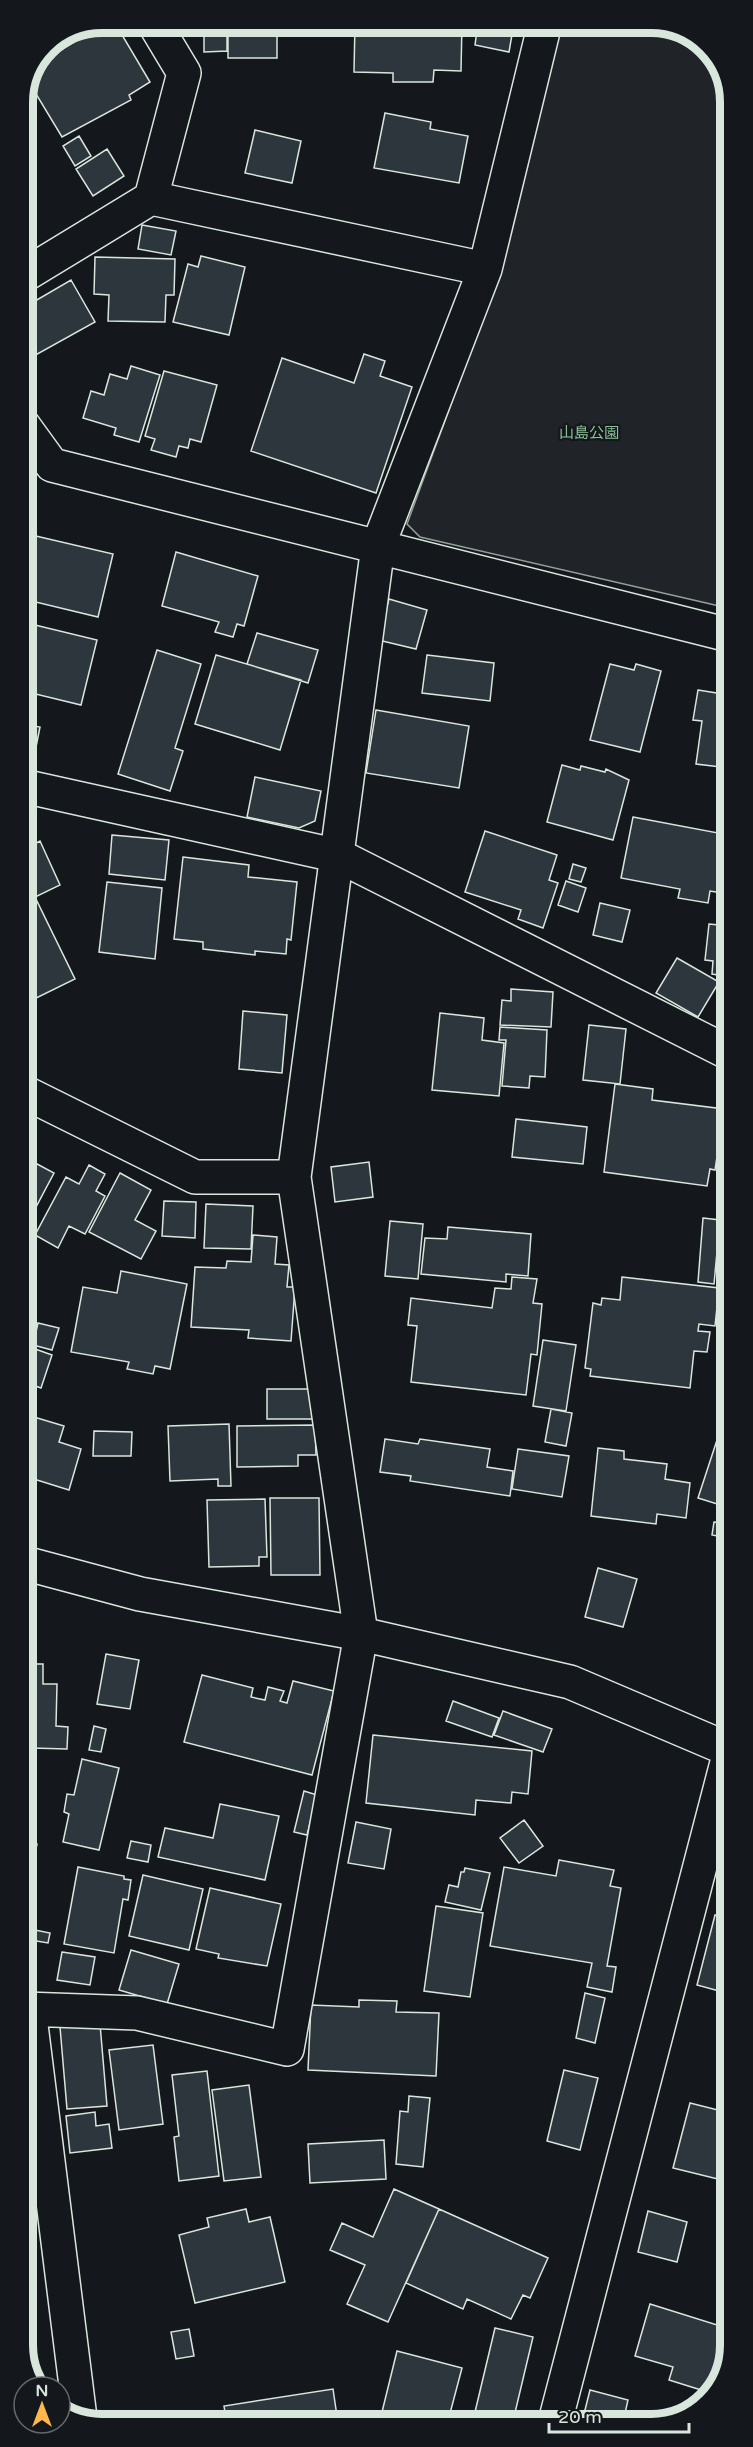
<svg xmlns="http://www.w3.org/2000/svg" width="753" height="2447" viewBox="0 0 753 2447" font-family="'Varela Round','Noto Sans JP',sans-serif">
<rect width="100%" height="100%" fill="#14181c"/>
<path fill="#202428" stroke="#939e99" stroke-width="1.5" d="M555,23H657L703,42L728,82V608L420,537L407,524L503,263Z"/>
<path fill="#2c363c" stroke="#d8e6dc" stroke-width="1.5" d="M106,23H115L150,82L129,95L131,100L62,137L30,84L39,63Z
M355,23H462L461,71L434,70L433,82H393V73L354,72Z
M478,23H514L509,52L475,45Z
M204,24H227V51L204,52Z
M277,24V58H228V25Z
M385,113L431,122L430,129L468,136L459,183L374,168Z
M255,130L301,141L292,183L245,173Z
M79,136L91,156L75,166L63,146Z
M107,149L124,176L93,196L76,169Z
M142,225L176,231L171,255L138,249Z
M201,256L245,267L229,335L173,322L188,264L198,267Z
M95,257L175,259L174,295H166L165,322L108,321L109,295L94,294Z
M71,280L95,322L23,362V308Z
M364,354L385,361L380,376L412,387L376,493L251,451L282,358L354,383Z
M131,366L160,375L139,442L114,435L116,428L83,418L91,391L104,395L110,374L127,379Z
M164,371L217,385L201,442L190,439L188,448L179,446L176,457L151,450L155,439L145,436Z
M23,533L113,554L98,617L23,599Z
M176,552L258,576L244,626L237,624L233,637L215,632L219,622L162,606Z
M389,599L427,610L416,649L378,640Z
M35,625L97,640L81,705L23,691V674Z
M257,633L318,650L308,683L247,664Z
M157,650L201,664L175,748L183,751L170,791L118,774Z
M216,655L301,680L280,750L195,724Z
M427,655L494,663L490,701L422,693Z
M610,664L634,670L636,664L661,671L640,752L590,740Z
M698,690L729,695V768L696,764L702,721L693,720Z
M376,710L469,726L459,788L366,773Z
M23,724L40,727L33,762L23,760Z
M562,765L580,770L581,766L605,772L606,769L629,780L613,840L547,822Z
M255,777L321,791L315,821L299,828L247,817Z
M633,817L729,835V894L710,891L708,903L678,898L680,889L621,878Z
M485,831L557,855L549,880L558,883L543,928L518,919L521,910L465,892Z
M112,835L169,840L165,880L109,874Z
M40,841L60,885L35,897L75,979L24,1004L23,850Z
M183,857L249,865L248,877L297,882L291,940L287,939L286,954L255,951V955L203,949V942L174,939Z
M573,864L586,868L581,882L569,879Z
M566,881L586,888L578,912L558,905Z
M107,882L162,888L155,959L99,952Z
M600,903L630,910L622,942L593,935Z
M709,924L729,926L724,976L712,974L713,961L705,960Z
M677,958L719,982L698,1017L656,993Z
M511,989L553,992L551,1027L500,1025L502,1000L511,1001Z
M243,1011L287,1015L282,1073L239,1069Z
M440,1013L484,1018L482,1040L504,1043L499,1096L432,1090Z
M589,1025L626,1029L620,1084L583,1080Z
M500,1027L547,1030L545,1077L530,1076L529,1088L502,1086L506,1040H499Z
M615,1084L653,1089L652,1100L724,1109L715,1170L710,1169L707,1186L604,1172Z
M516,1119L587,1127L583,1164L512,1157Z
M24,1157L54,1173L28,1222L24,1219Z
M369,1162L373,1197L335,1202L331,1167Z
M89,1165L105,1174L96,1191L105,1196L85,1234L69,1226L58,1248L35,1235L66,1177L79,1184Z
M120,1173L151,1190L135,1220L156,1231L141,1259L89,1232Z
M164,1201L196,1202L195,1238L162,1236Z
M206,1204L253,1206L251,1249L204,1248Z
M703,1218L720,1220L714,1284L698,1282Z
M390,1221L423,1224L418,1279L385,1276Z
M448,1227L531,1234L528,1276L506,1274V1282L421,1274L425,1238L447,1239Z
M253,1235L277,1237L275,1264L289,1265L287,1287H295L291,1341L248,1338L249,1330L191,1327L195,1267L226,1268L227,1261L251,1262Z
M24,1258L31,1260L26,1274H24Z
M121,1271L187,1284L170,1369L155,1366L153,1374L127,1369L129,1362L71,1352L83,1287L117,1293Z
M512,1277L537,1279L533,1303L542,1304L537,1355L531,1354L526,1395L411,1382L417,1326L408,1325L411,1298L492,1308L495,1288L511,1289Z
M622,1277L719,1288L715,1326L699,1324L698,1331L710,1332L707,1352L694,1351L690,1388L590,1376L591,1369L585,1368L593,1303L601,1305L602,1298L620,1300Z
M38,1323L59,1328L52,1350L33,1345Z
M543,1340L576,1345L566,1411L533,1406Z
M24,1345L52,1355L41,1388L24,1382Z
M267,1389H313V1419H267Z
M551,1409L572,1413L566,1446L545,1442Z
M24,1414L64,1426L59,1442L81,1449L69,1490L24,1476Z
M229,1424L231,1486H218V1479L170,1481L168,1426Z
M315,1425L316,1455H298V1466L237,1467V1426Z
M94,1431L132,1432L131,1456H93Z
M385,1439L418,1444L420,1439L490,1449L487,1467L513,1471L510,1496L410,1481L411,1476L380,1472Z
M717,1440L729,1444L730,1508L698,1498Z
M598,1448L624,1451V1459L667,1464L665,1479L690,1483L686,1518L657,1514L656,1524L591,1516Z
M518,1449L569,1456L562,1497L512,1489Z
M270,1498H319L320,1575H271Z
M265,1499L267,1557H259V1566L209,1567L207,1500Z
M714,1522L730,1524L728,1538L712,1535Z
M598,1568L637,1579L623,1627L585,1617Z
M106,1654L139,1660L130,1709L97,1704Z
M24,1664H43V1684H57L56,1726L68,1727L67,1749L31,1748V1730H24Z
M202,1675L253,1688L251,1697L265,1700L268,1687L284,1691L280,1701L287,1703L293,1681L334,1691L312,1775L184,1742Z
M453,1701L499,1718L492,1737L446,1721Z
M503,1711L552,1729L543,1752L494,1735Z
M94,1726L106,1729L101,1752L89,1750Z
M373,1735L532,1751L528,1794L512,1792L511,1803L476,1800L475,1815L366,1803Z
M82,1759L119,1768L99,1850L63,1842L69,1814L64,1812L67,1794L74,1795Z
M304,1791L317,1795L307,1835L294,1832Z
M220,1804L279,1816L265,1880L158,1857L165,1828L213,1838Z
M524,1820L543,1846L519,1863L500,1838Z
M356,1822L391,1829L384,1869L348,1863Z
M25,1841L37,1844L25,1900Z
M131,1841L151,1845L148,1862L127,1858Z
M559,1860L614,1870L610,1886L621,1888L607,1966L616,1967L612,1992L587,1987L592,1963L490,1946L504,1867L556,1876Z
M78,1867L124,1876V1879L131,1880L128,1900L123,1899L114,1953L64,1944Z
M465,1868L490,1873L481,1910L445,1902L449,1885L458,1887L461,1872H464Z
M143,1875L203,1889L189,1950L129,1936Z
M210,1888L281,1904L267,1966L218,1958L219,1954L196,1949Z
M436,1906L483,1913L470,1997L424,1991Z
M715,1915L730,1919V1994L697,1985Z
M25,1928L50,1933L48,1943L25,1939Z
M131,1950L179,1964L167,2004L119,1990Z
M62,1952L95,1957L90,1985L57,1980Z
M585,1993L605,1998L595,2043L576,2038Z
M359,2000L397,2001L396,2012L439,2013L436,2076L308,2070L311,2005L359,2007Z
M100,2024L107,2106L67,2109L60,2027Z
M153,2045L163,2124L119,2130L109,2050Z
M564,2070L598,2078L580,2150L547,2141Z
M207,2071L219,2176L179,2181L174,2137L179,2136L172,2075Z
M249,2085L261,2177L224,2181L212,2090Z
M409,2096L430,2098L423,2167L396,2164L400,2111L408,2112Z
M690,2103L730,2113V2182L673,2168Z
M95,2112L96,2126L109,2124L112,2148L70,2153L66,2116Z
M384,2140L386,2179L310,2183L308,2144Z
M394,2189L439,2209L388,2322L347,2304L365,2265L330,2250L342,2223L373,2237Z
M246,2209L249,2222L270,2217L285,2282L195,2303L179,2235L209,2227L207,2218Z
M439,2209L548,2258L530,2298L523,2295L511,2319L467,2299L463,2309L406,2283Z
M648,2211L687,2222L677,2262L638,2252Z
M650,2304L730,2329V2346L714,2394L669,2380L673,2367L635,2356Z
M495,2328L533,2337L513,2421L475,2412Z
M189,2329L194,2356L176,2359L171,2332Z
M397,2351L462,2368L448,2421L428,2416L424,2423L382,2412Z
M333,2389L338,2423L227,2424L224,2406Z
M590,2390L628,2400L623,2422H582Z
M210,2414L212,2424H151Z"/>
<g fill="none" stroke-linecap="round" stroke-linejoin="round">
<defs>
<path id="street" d="M151,198L184,73L154,23
M23,276L151,198L485,269
M23,425L52,465L729,635
M23,786L339,856L729,1053
M24,1092L195,1177H294
M25,2009L137,2013L287,2049L361,1634L294,1177L378,546L485,269L545,23
M29,2009L80,2418"/>
<path id="secondary" d="M24,1563L140,1594L361,1634L570,1682L730,1750
M555,2422L730,1751"/>
</defs>
<use href="#street" stroke="#d8e6dc" stroke-width="36"/>
<use href="#secondary" stroke="#d8e6dc" stroke-width="36"/>
<use href="#street" stroke="#14181c" stroke-width="33"/>
<use href="#secondary" stroke="#14181c" stroke-width="33"/>
</g>
<g text-anchor="middle" stroke-width="4.5" stroke-linejoin="round" paint-order="stroke">
<g font-size="15" fill="#8ac095" stroke="#14181c">
<text x="589" y="438">山島公園</text>
</g>
</g>
<path d="M0 0H753V2447H0ZM102 33H651A69 69 0 0 1 720 102V2345A69 69 0 0 1 651 2414H102A69 69 0 0 1 33 2345V102A69 69 0 0 1 102 33Z" fill="#14181c" fill-rule="evenodd"/>
<path fill="none" stroke="#d8e6dc" stroke-width="8" d="M102 33H651A69 69 0 0 1 720 102V2345A69 69 0 0 1 651 2414H102A69 69 0 0 1 33 2345V102A69 69 0 0 1 102 33Z"/>
<g transform="translate(42 2405)"><circle r="28" fill="#14181c" stroke="#626a69" stroke-width="1.5"/>
<path d="M0-4.5L10 22L0 15L-10 22Z" fill="#ffb74d"/>
<text y="-9" font-size="16" font-weight="bold" text-anchor="middle" fill="#d8e6dc">N</text>
</g>
<path d="M549 2423v9h140v-9" fill="none" stroke="#d8e6dc" stroke-width="3"/>
<text x="558" y="2423" font-size="18" fill="#d8e6dc" stroke="#14181c" stroke-width="4.5" paint-order="stroke">20 m</text>
</svg>
